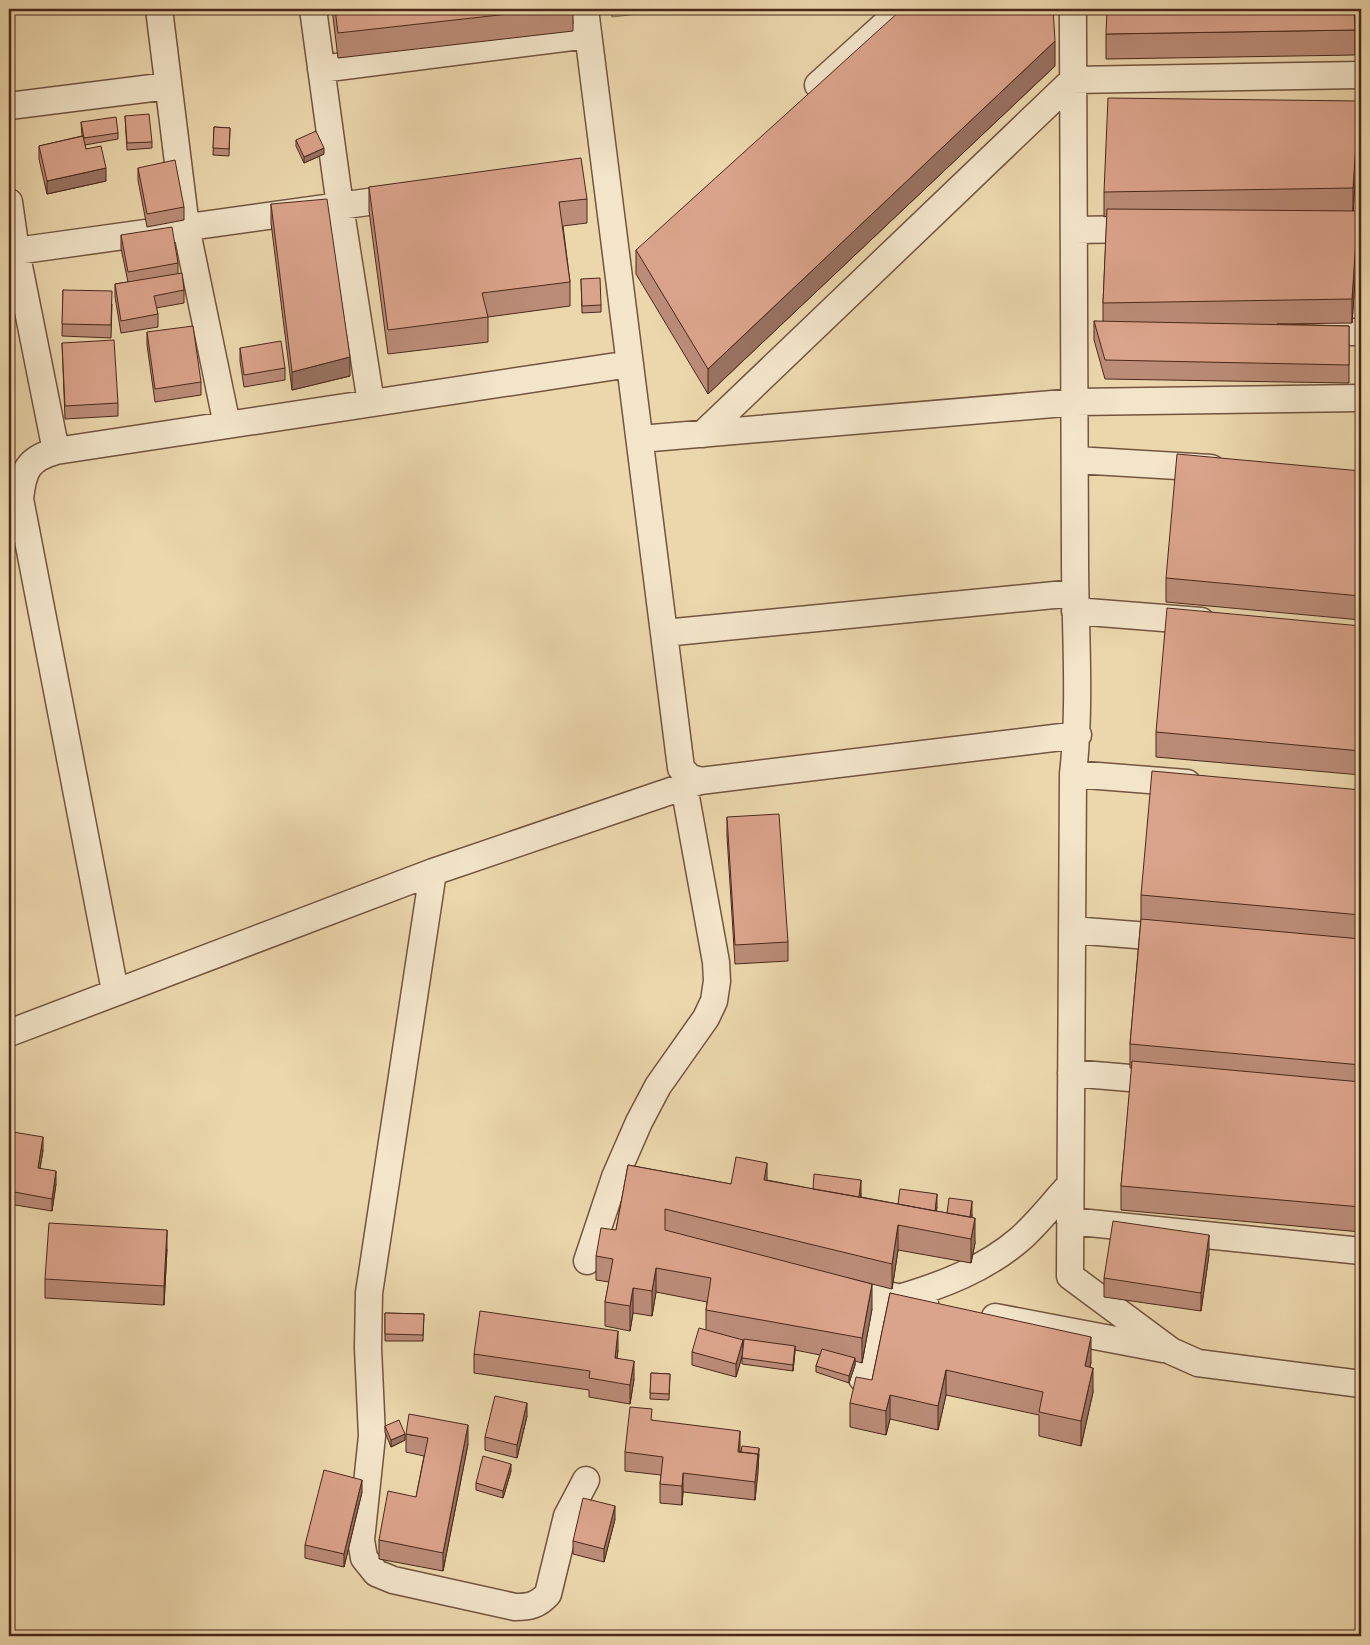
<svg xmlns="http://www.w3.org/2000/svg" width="1370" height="1645" viewBox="0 0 1370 1645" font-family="'EB Garamond',serif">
<rect width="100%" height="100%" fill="#ecd7ad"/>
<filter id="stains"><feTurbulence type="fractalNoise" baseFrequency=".004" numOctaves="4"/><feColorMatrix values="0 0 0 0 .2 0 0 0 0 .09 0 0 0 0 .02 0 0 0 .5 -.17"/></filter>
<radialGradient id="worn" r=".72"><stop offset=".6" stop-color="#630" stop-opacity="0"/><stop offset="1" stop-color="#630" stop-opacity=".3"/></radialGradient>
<path fill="#b4bf8c" stroke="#7f7453" d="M610,9H682L612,17Z"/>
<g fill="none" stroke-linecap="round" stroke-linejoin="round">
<defs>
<path id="minor" d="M159,9L186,227L227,425
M313,9L340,206L371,403
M585,9L681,768L689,777L700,781L1078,735
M1073,9C1072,192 1076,375 1075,559C1075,630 1081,703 1073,774L1070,1276L1171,1351L1198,1363L1361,1384
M321,69L588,35
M818,85L902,9
M9,106L168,86
M9,202L16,251L56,451
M1074,230L1143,229
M16,251L404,197
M1315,332H1361
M703,434L1073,80L1361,75
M640,439L1076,402L1361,398
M1076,460L1211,468
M1075,611L1201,621
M664,633L1075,593
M1073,774L1187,783
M433,872L369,1293L368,1348L372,1436L361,1540L364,1558L376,1573L393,1580L515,1607C530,1607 538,1605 548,1594L567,1516L586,1480
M1072,930L1174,938
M115,991L20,499C23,470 28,459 56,451L630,364
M9,1033L433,872L700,781
M1071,1073L1165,1081
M1070,1221L1361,1251
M587,1261L615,1177L639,1122L658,1086L706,1018L714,1001L717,981L716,962L684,786
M836,1284L925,1303
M899,1298C943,1285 985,1269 1020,1239C1038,1223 1054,1202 1070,1185
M995,1317L1163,1349
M862,1378L885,1295"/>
</defs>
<use href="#minor" stroke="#72543f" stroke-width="29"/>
<use href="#minor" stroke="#f3e5ca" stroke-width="26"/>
</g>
<path fill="#bb8c78" stroke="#4a281a" d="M332,9H573V31L338,58Z
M1355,30V55L1106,59V34Z
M1055,66L708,394L636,274V250Z
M125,116L152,142V148L127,150Z
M81,122L118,133V139L85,145L86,149L106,181L47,194L39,159V146L82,136Z
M1359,125L1353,211L1358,236L1352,323L1277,324L1349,326V383L1105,379L1094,340V321L1103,322V303L1107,216L1104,217V192Z
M214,127L230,128L229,156L213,155Z
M296,140L324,154L304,163L296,146Z
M138,168L184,207V220L147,227L138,180Z
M369,187L587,199V223L563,226L570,282V306L488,317V342L388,354L369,211Z
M271,204L350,376L292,390L271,223Z
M121,235L178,263V274L184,290V303L156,308L158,314V327L121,333L115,297V284L128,282L121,248Z
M581,279L601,305V312L582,313Z
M63,290L112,304L111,338L62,336Z
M147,332L201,382V395L155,402L147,345Z
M62,343L118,403V416L65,419Z
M240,348L285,368V380L244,387L240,361Z
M1361,471V620L1166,602V578Z
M1361,626V775L1156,757V732Z
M1361,790V1232L1121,1210V1186L1132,1068H1130V1044L1141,919V895Z
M727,817L788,942V961L735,964L727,836Z
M43,1150L40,1168L56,1184L52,1211L9,1204V1152Z
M628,1165L731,1184L767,1180L813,1189L861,1193V1197L898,1204L937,1207L936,1211L947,1213L972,1214V1218L975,1243L971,1263L898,1250L892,1289L848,1278L872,1309L862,1363L855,1361V1365L849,1383L816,1372V1366L820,1355L795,1350L793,1371L742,1364V1356L736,1377L692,1365V1352L706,1330V1310L707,1302L656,1292L652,1316L633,1313L630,1331L605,1326V1302L609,1282L596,1280V1256L616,1230Z
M167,1249L164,1305L45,1298V1279Z
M1209,1254L1201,1311L1104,1297V1278Z
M890,1293L1091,1362L1090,1367L1093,1392L1081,1446L1039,1436V1415L946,1395L938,1430L890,1419L886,1435L850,1427V1403L872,1380Z
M385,1313L424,1314L423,1341H385Z
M618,1350L617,1358L634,1379L630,1404L589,1397V1390L474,1373V1354Z
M651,1373L670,1374L669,1400L650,1399Z
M527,1416L517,1458L485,1450V1437Z
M652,1420L740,1450V1452L759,1454L755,1500L683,1492L682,1505L660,1503V1484L661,1475L625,1471V1452Z
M385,1426L405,1440L391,1447L385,1432Z
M406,1434L468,1444L443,1571L379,1559V1540L416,1497L424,1456L406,1452Z
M511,1471L503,1498L476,1490V1483Z
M362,1492L344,1567L305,1558V1545Z
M615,1519L604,1562L573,1554V1541Z"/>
<path fill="#997261" stroke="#4a281a" d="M1055,41V66L708,394V369Z
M1359,101V125L1353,212V188Z
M324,148V154L304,163V157Z
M106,168V181L47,194V181Z
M1358,211V236L1352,323V299Z
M350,357V376L292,390V372Z
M43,1137V1150L38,1181V1168Z
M767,1163V1187L764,1180Z
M56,1171V1184L52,1211V1199Z
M861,1180V1193L858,1220V1207Z
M937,1194V1207L934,1230V1217Z
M972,1201V1214L969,1235V1222Z
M975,1218V1243L971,1263V1239Z
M898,1225V1250L892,1289V1264Z
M167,1230V1249L164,1305V1286Z
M1209,1235V1254L1201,1311V1293Z
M656,1268V1292L652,1316V1291Z
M872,1284V1309L862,1363V1338Z
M633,1288V1313L630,1331V1306Z
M618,1331V1350L615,1377V1358Z
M1091,1337V1362L1085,1390V1366Z
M743,1340V1353L736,1377V1364Z
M795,1346V1352L793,1371V1365Z
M855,1358V1365L849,1383V1376Z
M634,1361V1379L630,1404V1385Z
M1093,1368V1392L1081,1446V1421Z
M946,1370V1395L938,1430V1406Z
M890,1395V1419L886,1435V1411Z
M527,1403V1416L517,1458V1445Z
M468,1425V1444L443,1571V1553Z
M740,1431V1450L738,1471V1452Z
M405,1434V1440L391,1447V1440Z
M759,1448L758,1473L755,1500V1482Z
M511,1464V1471L503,1498V1491Z
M683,1473V1492L682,1505V1486Z
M362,1480V1492L344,1567V1554Z
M615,1506V1519L604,1562V1549Z"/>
<path fill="#daa38b" stroke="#4a281a" d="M335,9H553L338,33Z
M902,9H1053L1055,41L708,369L636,250Z
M1107,9H1354L1355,30L1106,34Z
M1108,98L1359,101L1353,188L1104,192Z
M149,114L152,142L127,143L125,116Z
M116,117L118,133L84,138L81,122Z
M214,127L230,128L229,149L213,148Z
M316,131L324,148L304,157L296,140Z
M83,136L86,149L101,146L106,168L47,181L39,146Z
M581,158L587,199L559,202L570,282L482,293L488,317L388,330L369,187Z
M175,160L184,207L147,214L138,168Z
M327,199L350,357L292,372L271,204Z
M1107,209L1358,211L1352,299L1103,303Z
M172,227L178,263L128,272L121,235Z
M182,273L184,290L154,296L158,314L121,321L115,284Z
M600,278L601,305L582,306L581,279Z
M63,290L112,291L111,325L62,324Z
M1094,321L1349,326V365L1105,360Z
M193,326L201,382L155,389L147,332Z
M114,340L118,403L65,406L62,343Z
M281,341L285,368L244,375L240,348Z
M1177,454L1361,471V596L1166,578Z
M1167,608L1361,626V751L1156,732Z
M1152,771L1361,790V915L1141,895Z
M779,814L788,942L735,945L727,817Z
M1141,919L1361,939V1065L1130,1044Z
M1132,1061L1361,1082V1207L1121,1186Z
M13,1132L43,1137L38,1168L56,1171L52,1199L9,1191V1152H10Z
M736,1157L767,1163L764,1180L975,1218L971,1239L898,1225L892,1264L665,1209V1230L872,1284L862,1338L706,1310L711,1278L656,1268L652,1291L633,1288L630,1306L605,1302L613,1259L596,1256L601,1228L616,1230L628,1165L731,1184Z
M814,1174L861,1180L859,1197L813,1189Z
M900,1189L937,1194L935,1211L898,1204Z
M949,1198L972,1201L970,1217L947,1213Z
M1113,1221L1209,1235L1201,1293L1104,1278Z
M49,1223L167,1230L164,1286L45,1279Z
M890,1293L1091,1337L1085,1366L1093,1368L1081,1421L1039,1412L1043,1392L946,1370L938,1406L890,1395L886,1411L850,1403L856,1377L872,1380Z
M480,1311L618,1331L615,1358L634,1361L630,1385L589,1378L590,1371L474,1354Z
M385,1313L424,1314L423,1335L385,1334Z
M699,1328L743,1340L736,1364L692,1352Z
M744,1339L795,1346L793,1365L742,1358Z
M822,1349L855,1358L849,1376L816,1366Z
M651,1373L670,1374L669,1394L650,1393Z
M495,1396L527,1403L517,1445L485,1437Z
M630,1407L652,1409L651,1420L740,1431L738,1452L758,1454L755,1482L683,1473L682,1486L660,1484L663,1457L625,1452Z
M409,1414L468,1425L443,1553L379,1540L388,1491L416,1497L428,1438L406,1434Z
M399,1420L405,1434L391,1440L385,1426Z
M742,1446L759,1448L758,1457V1454L741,1452Z
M483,1456L511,1464L503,1491L476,1483Z
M324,1470L362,1480L344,1554L305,1545Z
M583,1498L615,1506L604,1549L573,1541Z"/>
<rect width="1370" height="1645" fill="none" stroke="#ecd7ad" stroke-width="30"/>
<rect x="10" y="10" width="1350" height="1625" fill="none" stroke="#4a281a" stroke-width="2.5"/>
<rect x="15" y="15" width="1340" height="1615" fill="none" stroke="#4a281a"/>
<rect width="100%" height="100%" filter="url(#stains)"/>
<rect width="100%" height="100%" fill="url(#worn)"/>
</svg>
